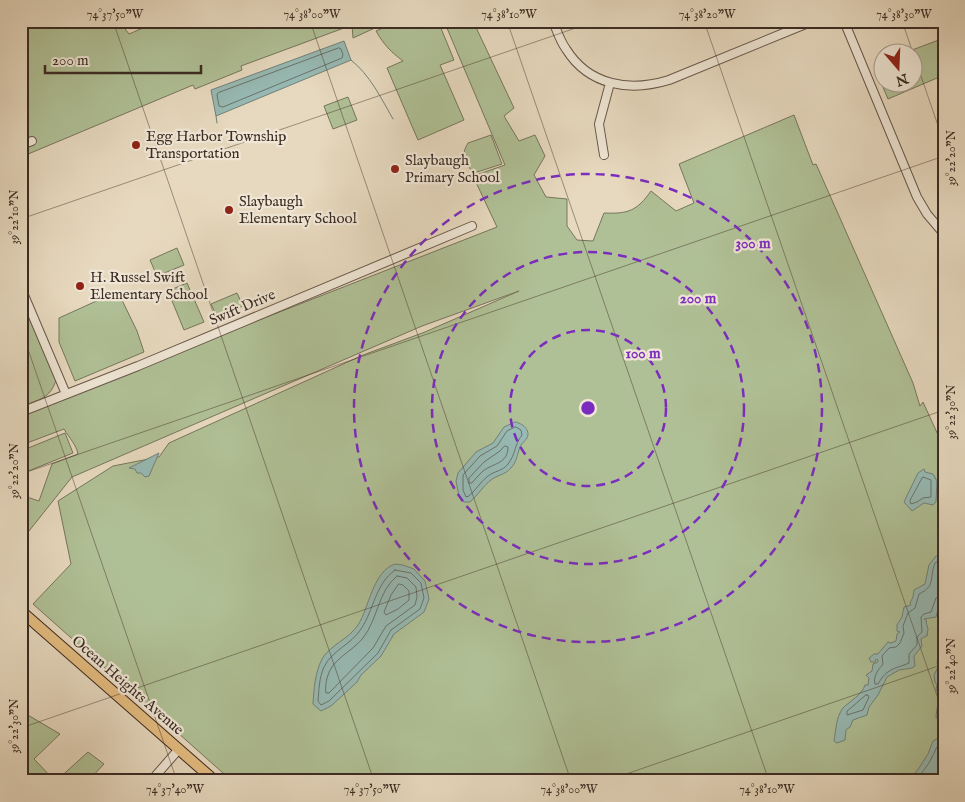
<svg xmlns="http://www.w3.org/2000/svg" width="965" height="802" viewBox="0 0 965 802" font-family="'IM FELL English',serif">
<rect width="100%" height="100%" fill="#e7d9bf"/>
<filter id="stains"><feTurbulence type="fractalNoise" baseFrequency=".004" numOctaves="4"/><feColorMatrix values="0 0 0 0 .2 0 0 0 0 .09 0 0 0 0 .02 0 0 0 .5 -.17"/></filter>
<radialGradient id="worn" r=".72"><stop offset=".6" stop-color="#630" stop-opacity="0"/><stop offset="1" stop-color="#630" stop-opacity=".3"/></radialGradient>
<path fill="#b0c096" stroke="#76765d" d="M21,21H119L129,34L159,21H390L353,38L352,25L241,66L242,70L195,89L193,85L21,157Z
M399,21H438L454,60L440,65L464,120L418,140L387,68L403,61C391,52 384,45 376,31Z
M444,21H473L514,108L504,116L519,141L535,135L545,156L534,175L546,197L567,199V226L577,240L593,241L604,213C628,214 637,211 651,191L676,211L694,203L679,164L794,115L813,165L816,164L913,383L920,406L923,402L944,448V781H232L33,604L71,564L58,501L113,466L159,457L169,443L363,355L425,332L519,291L422,326L72,477L21,541V495L39,501L52,464L78,454C76,444 69,438 64,429L27,443L21,429V413L497,227L473,176L505,165Z
M944,38V75L888,99L874,66L882,63V82H912V52H907Z
M348,97L357,120L333,129L324,106Z
M491,135L502,164L474,173C464,162 460,157 468,143Z
M177,248L184,265L157,276L150,260Z
M187,283L204,322L184,330L168,291Z
M21,288L56,380C50,399 39,399 21,407Z
M114,293L120,296L137,331L144,352L75,381L59,342V318Z
M237,293L243,306L217,317L211,304Z
M65,433L73,453L21,474V451Z
M21,711L60,734L34,759L55,781H21Z
M88,752L104,764L88,781H56Z"/>
<path fill="#97bab4" stroke="#73817a" d="M344,41L351,60L216,116L211,90Z
M515,422C522,423 531,430 527,438C525,441 521,444 520,447C517,455 517,461 511,468C505,475 497,475 491,480C484,485 478,495 470,502H464L459,497L458,491L456,481L458,473L476,452L493,443L504,427Z
M159,453L149,476L145,477L141,473H137L135,469L129,468Z
M924,469L925,472L933,474L937,481L936,502L933,505L924,503L912,511L904,502L918,473Z
M942,555L944,556V599L940,601L936,617L924,619L927,621L926,622L928,629L927,635H928L921,639L922,646L914,656L915,666L912,668L899,670L887,677L878,695L869,707L867,715L853,720L850,727L846,730L845,740L837,743L834,741C836,730 836,717 843,708C850,701 862,695 865,685H868L869,678L866,675L872,671L873,664L878,662V660L876,659L875,662H871L869,658L874,654H878L888,642L891,643L896,641L897,634L900,632L897,631V625L902,617L904,607L911,605L910,603L913,597L914,590L925,584L929,565L936,556Z
M395,564L403,565L414,569L425,581L429,599L424,612L394,634L381,656L361,675L357,682L331,706L321,711L313,704C314,688 315,673 322,659C330,645 349,639 358,625C369,608 373,571 395,564Z
M944,642V698L938,718H936C936,709 941,698 936,689L937,685L935,682L934,675L938,667L937,662Z
M944,735V781H906L917,771L928,754L933,741Z"/>
<g fill="none" stroke-linecap="round" stroke-linejoin="round">
<path stroke="#6a736c" stroke-width="1" d="M339,48L341,49L343,55L342,58L223,107L219,106L217,95L218,93Z
M516,427L521,430L522,435C514,445 516,454 508,464C503,471 494,471 488,476C481,481 476,490 469,496L466,497L463,490V475L480,456L497,446L507,431Z
M505,446L508,447C508,464 493,463 483,471C479,475 475,479 472,483H469V478L484,462L500,451Z
M923,477L931,480V497L923,498L917,502L911,504L910,501Z
M944,560L938,561L935,563C929,578 936,586 919,594L915,608L908,613L903,626L904,633L900,643L896,647L889,648L882,656L883,664C878,670 873,676 875,684H878C887,668 895,669 909,663V654L917,645V637L922,632L921,617L924,614L931,612L936,598L944,596
M395,570L411,573L421,583L424,598L420,609L391,630L378,653L329,701L321,705L318,701C319,690 319,678 324,667C332,650 351,645 361,629C374,610 375,584 395,570Z
M397,576L407,578L416,587L417,597L415,605L386,626L373,648L329,693H326C325,688 326,683 327,678C332,658 351,653 363,638C378,619 378,591 397,576Z
M399,584L403,585L409,591V600L398,609L386,615L384,612L391,595Z
M866,695H868L869,697L863,710L847,715V711C854,706 859,700 866,695Z
M914,781C921,774 928,766 932,757C936,750 936,745 944,740"/>
<path stroke="#73817a" stroke-width="1" d="M135,24L136,21
M351,60C370,75 381,98 393,119
M216,116L217,123"/>
<defs>
<path id="minor" d="M553,21C557,31 560,41 566,49C589,86 630,92 669,80L813,21
M844,21L917,197L927,214L944,234
M21,145L32,141
M604,155L599,124L610,83
M21,288L66,394
M21,412L138,366L472,226
M151,781L179,749"/>
<path id="major" d="M21,611L215,781"/>
</defs>
<use href="#minor" stroke="#67574b" stroke-width="10"/>
<use href="#major" stroke="#3c2c24" stroke-width="12"/>
<use href="#minor" stroke="#efe6d5" stroke-width="8"/>
<use href="#major" stroke="#e4bc80" stroke-width="10"/>
</g>
<path fill="none" stroke="#3c2c24" stroke-width="1" stroke-opacity="0.45" d="M113,21L374,781M310,21L571,781M507,21L769,781M704,21L944,716M902,21L944,143M21,219L596,21M21,329L177,781M21,474L944,156M21,728L944,410M606,781L944,664"/>
<g fill="none" stroke="#7b2cbf" stroke-width="2.5" stroke-dasharray="9 6">
<circle cx="588" cy="408" r="78"/>
<circle cx="588" cy="408" r="156"/>
<circle cx="588" cy="408" r="234"/>
</g>
<g fill="#8f2418" stroke="#efe6d5" stroke-width="2">
<circle cx="136" cy="145" r="5"/>
<circle cx="395" cy="169" r="5"/>
<circle cx="229" cy="210" r="5"/>
<circle cx="80" cy="286" r="5"/>
</g>
<g text-anchor="middle" stroke-width="4.5" stroke-linejoin="round" paint-order="stroke">
<g font-size="15" fill="#3c2c24" stroke="#efe6d5" text-anchor="start">
<text x="146" y="141">Egg Harbor Township<tspan x="146" dy="17">Transportation</tspan></text>
<text x="405" y="165">Slaybaugh<tspan x="405" dy="17">Primary School</tspan></text>
<text x="239" y="206">Slaybaugh<tspan x="239" dy="17">Elementary School</tspan></text>
<text x="90" y="282">H. Russel Swift<tspan x="90" dy="17">Elementary School</tspan></text>
</g>
<g font-size="15" fill="#3c2c24" stroke="#efe6d5">
<text transform="translate(242 307) rotate(-23)" y="5">Swift Drive</text>
<text transform="translate(128 685) rotate(41)" y="5">Ocean Heights Avenue</text>
</g>
</g>
<circle cx="588" cy="408" r="8" fill="#7b2cbf" stroke="#efe6d5" stroke-width="2.5"/>
<g font-size="15" text-anchor="middle" font-weight="bold" fill="#7b2cbf" stroke="#efe6d5" stroke-width="4.5" stroke-linejoin="round" paint-order="stroke">
<text x="753" y="248">300 m</text>
<text x="698" y="303">200 m</text>
<text x="643" y="358">100 m</text>
</g>
<rect width="965" height="802" fill="none" stroke="#e7d9bf" stroke-width="55"/>
<g transform="translate(898 68) rotate(161)"><circle r="24" fill="#efe6d5" stroke="#a79c8e"/>
<path d="M0-4L9 19L0 12L-9 19Z" fill="#8f2418"/>
<text y="-8" font-size="14" font-weight="bold" text-anchor="middle" fill="#3c2c24">N</text>
</g>
<path d="M45 65v8h156v-8" fill="none" stroke="#3c2c24" stroke-width="2.5"/>
<text x="52" y="65" font-size="15" fill="#3c2c24" stroke="#efe6d5" stroke-width="4" paint-order="stroke">200 m</text>
<rect x="28" y="28" width="910" height="746" fill="none" stroke="#3c2c24" stroke-width="2"/>
<g font-size="12" text-anchor="middle" fill="#3c2c24">
<text x="115" y="18">74°37'50"W</text>
<text x="312" y="18">74°38'00"W</text>
<text x="509" y="18">74°38'10"W</text>
<text x="707" y="18">74°38'20"W</text>
<text x="904" y="18">74°38'30"W</text>
<text transform="translate(951 158) rotate(-90)" y="4">39°22'20"N</text>
<text transform="translate(14 217) rotate(-90)" y="4">39°22'10"N</text>
<text transform="translate(951 412) rotate(-90)" y="4">39°22'30"N</text>
<text transform="translate(14 471) rotate(-90)" y="4">39°22'20"N</text>
<text transform="translate(951 666) rotate(-90)" y="4">39°22'40"N</text>
<text transform="translate(14 726) rotate(-90)" y="4">39°22'30"N</text>
<text x="175" y="793">74°37'40"W</text>
<text x="372" y="793">74°37'50"W</text>
<text x="569" y="793">74°38'00"W</text>
<text x="767" y="793">74°38'10"W</text>
</g>
<rect width="100%" height="100%" filter="url(#stains)"/>
<rect width="100%" height="100%" fill="url(#worn)"/>
</svg>
